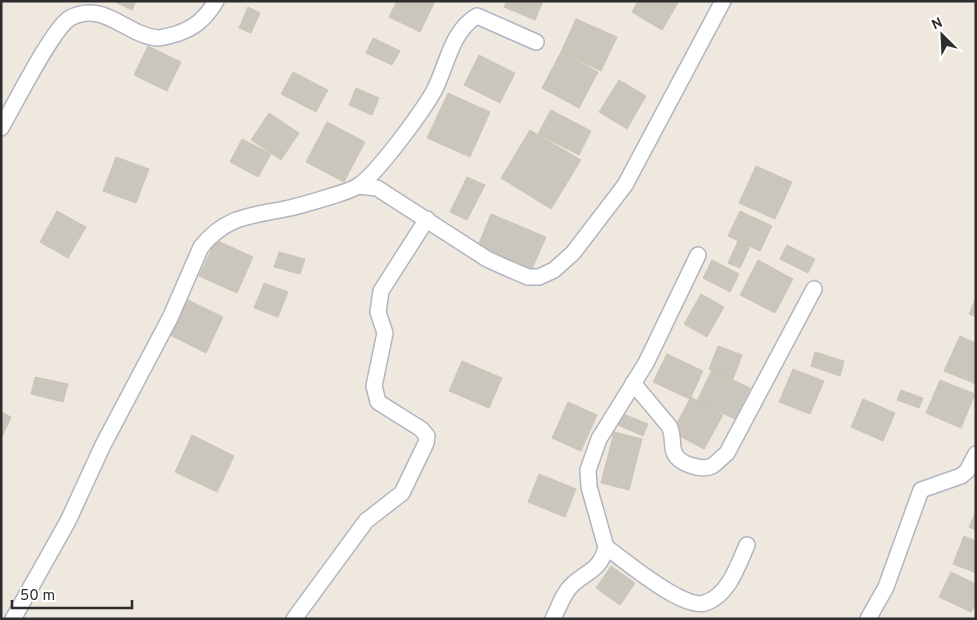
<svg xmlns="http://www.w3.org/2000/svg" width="977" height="620" viewBox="0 0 977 620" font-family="Overpass,sans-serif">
<rect width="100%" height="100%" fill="#efe8de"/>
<path fill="#cbc6bc" stroke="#cbc4b7" d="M113,1H136L132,10Z
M397,1H435L420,32L389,17Z
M507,1H543L535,20L504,7Z
M638,1H679L662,30L632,12Z
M248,7L260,13L251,33L239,28Z
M576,19L617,37L601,71L561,52Z
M373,38L400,51L392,65L366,53Z
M148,46L181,62L167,91L134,75Z
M561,52L598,72L579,108L542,88Z
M479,55L515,73L500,103L464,85Z
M293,72L328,90L316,112L281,94Z
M619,80L646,96L627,129L599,112Z
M356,88L379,98L372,115L349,105Z
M448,93L490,112L470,157L427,138Z
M551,110L591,131L579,155L538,134Z
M269,113L299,133L281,160L251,140Z
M327,122L365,142L344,182L306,162Z
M530,130L581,160L551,209L501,178Z
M242,139L271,154L258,177L230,162Z
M116,157L149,169L136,203L103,191Z
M756,166L792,182L775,219L739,203Z
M467,177L485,185L467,220L450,212Z
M57,211L86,227L68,258L40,242Z
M740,211L772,226L760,251L728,236Z
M491,214L546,237L532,269L478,246Z
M216,240L253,257L237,293L199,276Z
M738,241L750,246L740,268L728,263Z
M787,245L815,259L808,273L780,259Z
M279,252L305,259L300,274L274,267Z
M712,260L739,274L730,292L703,278Z
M758,260L793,279L775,313L740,295Z
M264,283L288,292L278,317L254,308Z
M701,294L724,307L707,337L684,324Z
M976,297V317L969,314Z
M188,300L223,317L206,353L170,335Z
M960,336L976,343V384L944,371Z
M718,346L742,355L733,379L709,369Z
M815,352L844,361L840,376L811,366Z
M667,354L703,371L690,399L653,382Z
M462,361L502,378L489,408L449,391Z
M793,369L824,381L810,414L779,402Z
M712,370L750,388L735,419L697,401Z
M35,377L68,384L63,402L31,394Z
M940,380L975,394L961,428L926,413Z
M901,390L923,398L919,408L897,400Z
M691,397L723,415L704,449L672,432Z
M863,399L895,413L883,441L851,427Z
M568,402L597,415L581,451L552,438Z
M1,412L11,417L1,439Z
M623,414L648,424L643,436L618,425Z
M614,432L642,439L629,490L601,483Z
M192,435L234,456L217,492L175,472Z
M539,474L576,489L565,517L528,502Z
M976,511V530L969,527Z
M964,536L976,541V573L953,564Z
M611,566L635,583L620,605L596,588Z
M951,572L976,584V603L971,612L939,597Z"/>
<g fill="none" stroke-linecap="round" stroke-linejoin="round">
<defs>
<path id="street" d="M1,128C14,106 52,29 70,18C104,0 125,35 158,38C163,38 171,35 176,34C195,28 206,18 216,1
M358,186L377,188L487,259L509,269L528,277H539L554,270L573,253L625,185L723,1
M633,383L669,426C674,435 671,443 674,452C678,464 702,471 712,466C717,463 722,457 727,453L814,289
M606,547C624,560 683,610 705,603C729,595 738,565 747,545
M13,619L68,521L103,445L170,318L201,247C226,216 250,216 285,209C300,206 315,201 329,197C338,194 350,191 358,186C377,174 422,112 434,91C447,66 451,31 477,16L536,42
M294,619L366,521L402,493L426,443L427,436L421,429L378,402L374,386L385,333L378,312L381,291L427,219
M553,619C559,607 563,593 573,584C588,571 601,569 606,547L589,487L588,470L599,439L646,363L698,255
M868,619L886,587L921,490L961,476L967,471L976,454"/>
</defs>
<use href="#street" stroke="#b2b5c1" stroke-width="18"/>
<use href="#street" stroke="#fff" stroke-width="15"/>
</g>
<rect width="977" height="620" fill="none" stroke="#2d2d2d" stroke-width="5"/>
<g transform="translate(942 35) rotate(336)" stroke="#ffffff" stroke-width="4" paint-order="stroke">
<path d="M0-4L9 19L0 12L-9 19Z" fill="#2d2d2d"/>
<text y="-8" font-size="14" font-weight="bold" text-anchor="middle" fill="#2d2d2d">N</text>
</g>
<path d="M12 600v8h120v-8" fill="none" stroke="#2d2d2d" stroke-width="2.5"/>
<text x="20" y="600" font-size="15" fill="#2d2d2d" stroke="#ffffff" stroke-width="4" paint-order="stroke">50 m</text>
</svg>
